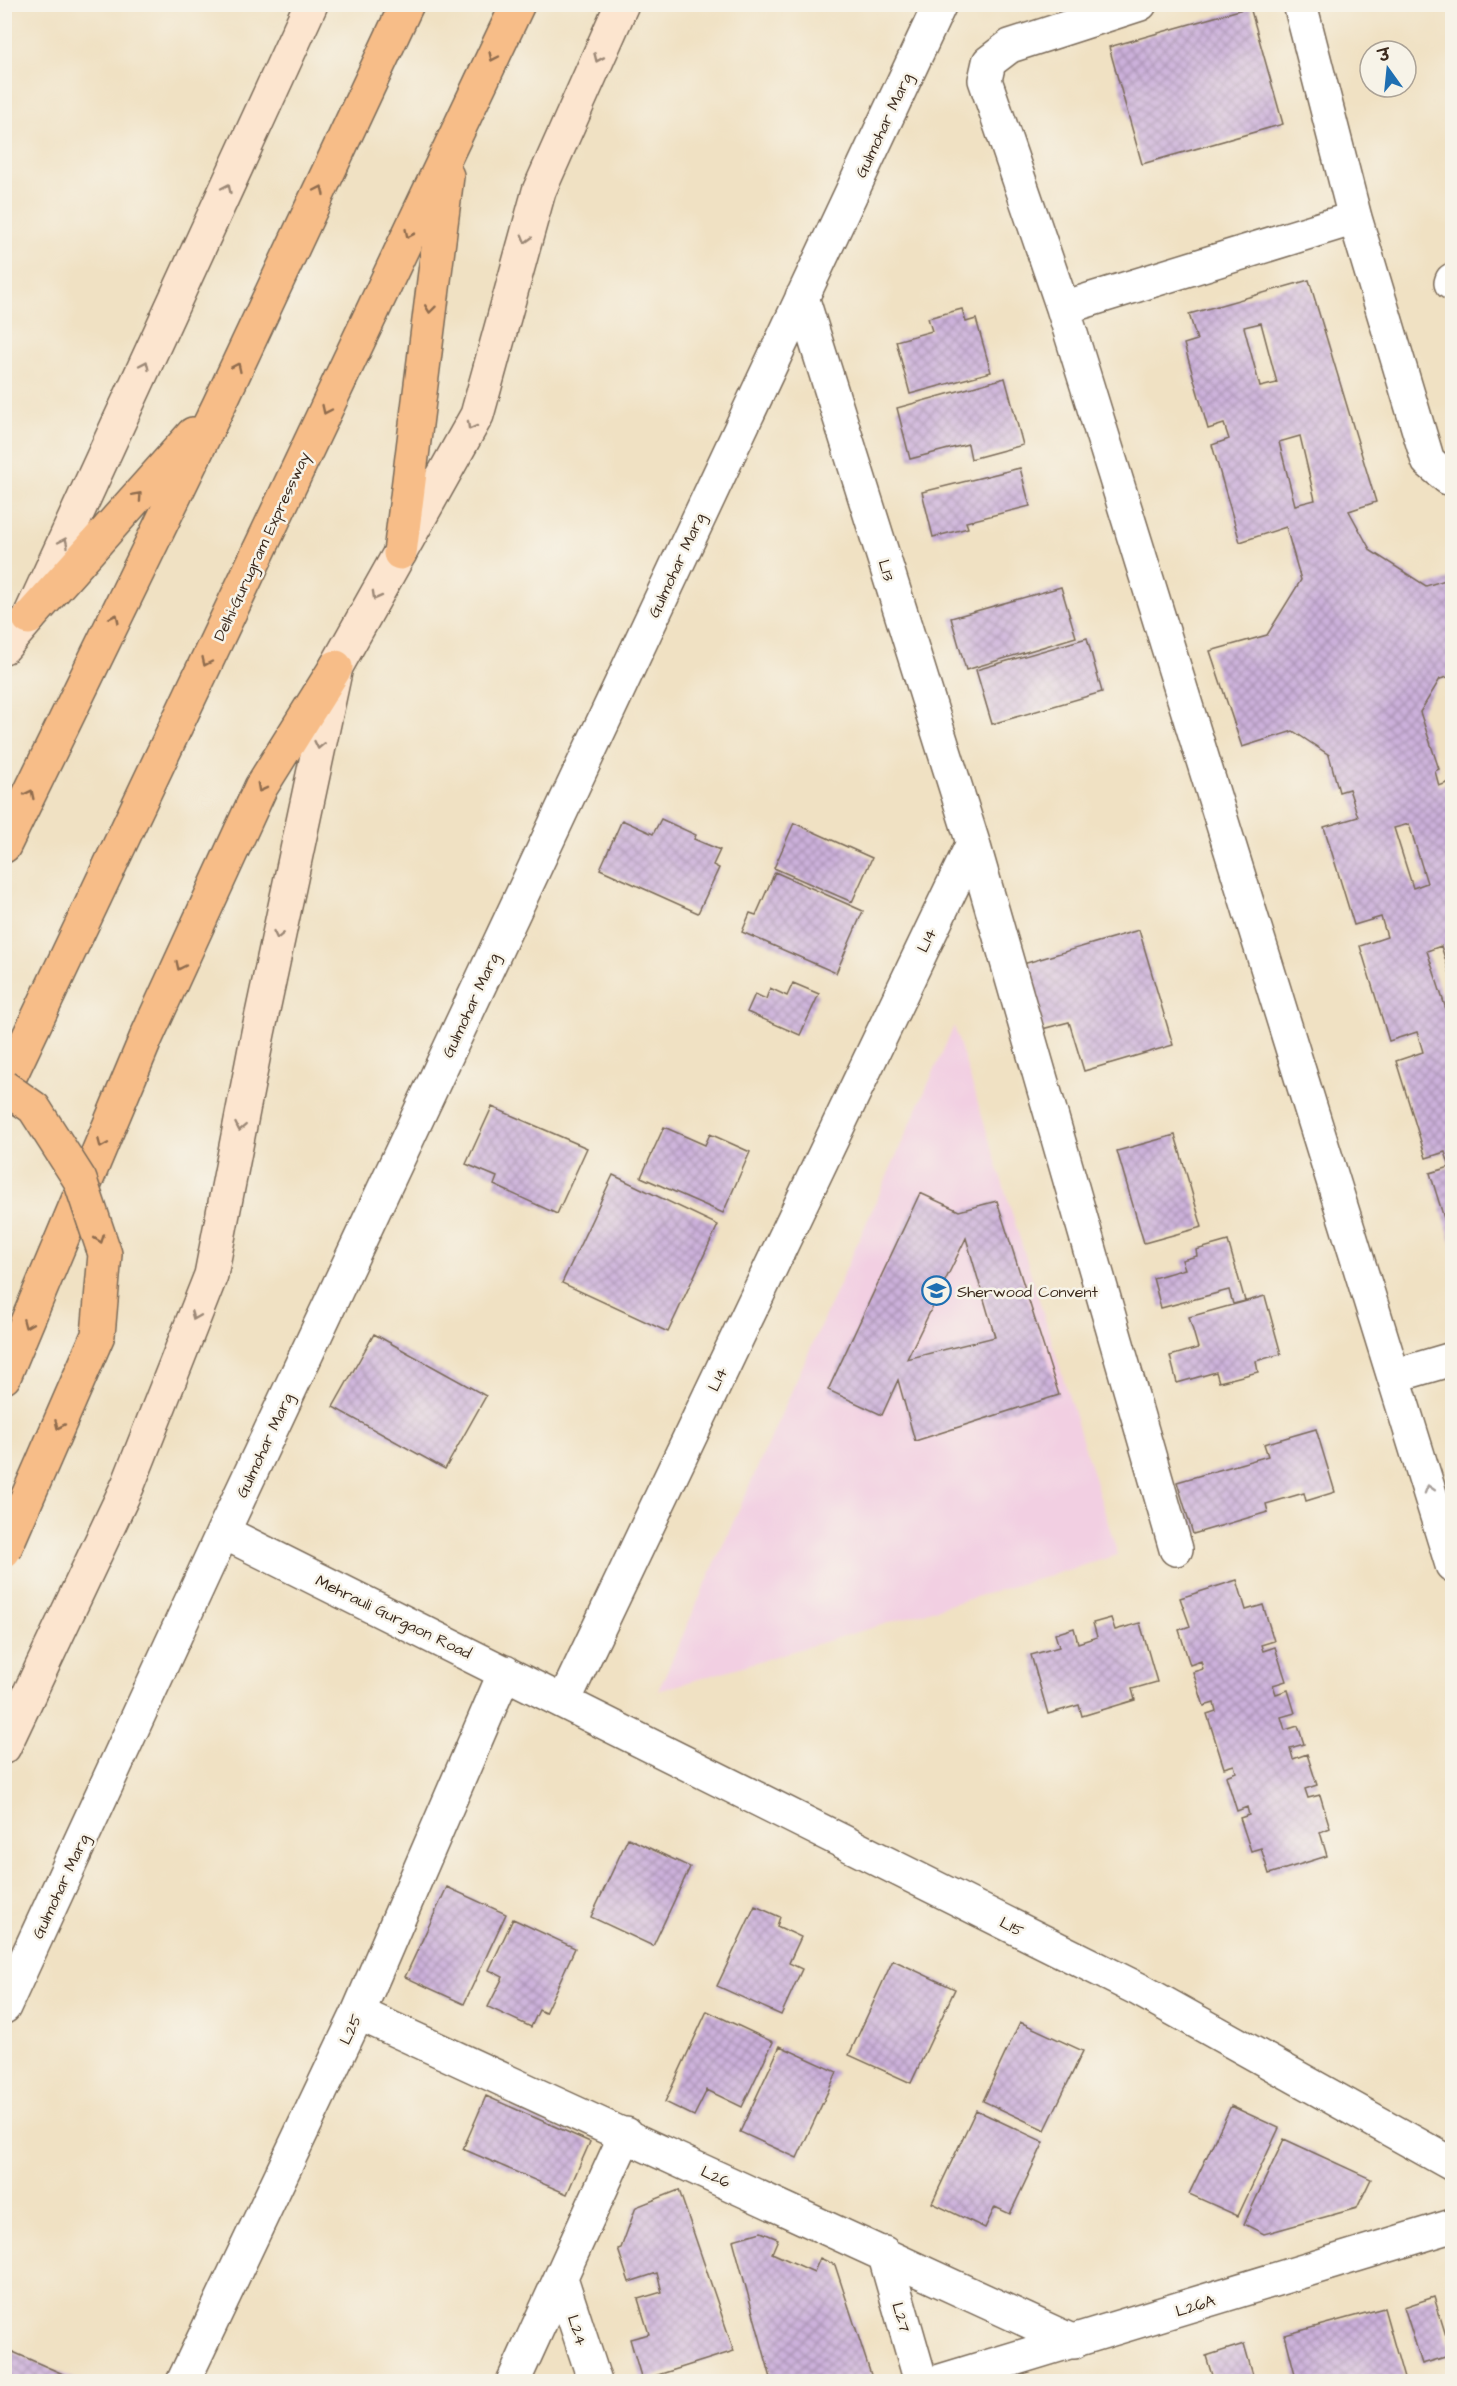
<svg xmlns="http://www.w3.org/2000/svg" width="1457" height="2386" viewBox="0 0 1457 2386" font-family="'Architects Daughter','Playpen Sans Deva',sans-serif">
<defs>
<pattern id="building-cross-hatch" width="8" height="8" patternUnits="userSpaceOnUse" patternTransform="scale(1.5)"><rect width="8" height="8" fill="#ccb1db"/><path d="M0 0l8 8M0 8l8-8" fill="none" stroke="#a790b1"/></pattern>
</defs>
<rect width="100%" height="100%" fill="#f7f3e8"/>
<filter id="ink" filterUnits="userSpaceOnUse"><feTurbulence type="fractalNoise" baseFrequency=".0167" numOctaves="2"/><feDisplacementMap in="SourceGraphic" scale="12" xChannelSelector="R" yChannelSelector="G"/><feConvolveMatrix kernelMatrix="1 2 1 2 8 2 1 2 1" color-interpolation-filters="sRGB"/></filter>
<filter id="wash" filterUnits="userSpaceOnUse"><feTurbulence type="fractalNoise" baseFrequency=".008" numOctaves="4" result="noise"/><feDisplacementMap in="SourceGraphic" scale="24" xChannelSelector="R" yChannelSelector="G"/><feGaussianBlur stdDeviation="1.35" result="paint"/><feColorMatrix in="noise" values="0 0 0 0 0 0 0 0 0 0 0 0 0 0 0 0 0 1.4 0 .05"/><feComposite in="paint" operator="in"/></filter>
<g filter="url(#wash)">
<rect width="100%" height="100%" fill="#f0e1c3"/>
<path fill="#f2cfe2" d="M954,1026L1118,1555L658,1691Z"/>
<g id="blocks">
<path fill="url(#building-cross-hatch)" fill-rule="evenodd" d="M1250,7L1283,124L1142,164L1109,47Z
M1309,280L1376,502L1349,511L1371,551L1426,586L1452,578V676L1440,679L1420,712L1439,769L1435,771L1439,786L1452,781V980L1441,946L1427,951L1446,1009L1452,1007V1244L1430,1173L1450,1167L1445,1152L1426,1158L1396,1061L1423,1052L1417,1032L1389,1041L1360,946L1387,937L1381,917L1354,925L1324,827L1358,817L1349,789L1339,792L1329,755L1293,731L1242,747L1210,651L1267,635L1301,580L1286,527L1240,542L1212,445L1229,439L1224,424L1208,429L1184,344L1197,340L1189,314ZM1261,323L1277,383L1260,387L1244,327ZM1300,436L1315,500L1295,505L1279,442ZM1409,824L1427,883L1413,888L1394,828Z
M962,309L966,322L976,319L991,372L910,394L896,341L932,331L928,318Z
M1005,378L1023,445L971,459L968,444L910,459L897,408Z
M1020,468L1030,506L966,522L968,528L933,537L922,492Z
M1061,587L1076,637L966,670L951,618Z
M1087,638L1102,692L992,724L976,670Z
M661,819L696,835L694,839L720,850L713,865L719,868L698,913L600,869L622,820L653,834Z
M794,823L872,858L852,902L774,868Z
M775,872L863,911L836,973L742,932L750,913L756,915Z
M1139,930L1173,1045L1084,1071L1069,1022L1042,1029L1023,964Z
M793,983L819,994L800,1035L747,1012L755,994L766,999L770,988L787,996Z
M492,1107L587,1148L557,1214L494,1185L497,1177L466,1164Z
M664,1127L705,1145L710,1134L750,1152L723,1213L641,1177Z
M1175,1135L1202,1227L1144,1243L1117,1151Z
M613,1175L718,1225L668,1332L562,1283Z
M920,1193L959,1211L997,1201L1059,1395L915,1441L898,1380L882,1415L828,1390ZM966,1238L995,1337L907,1359Z
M1228,1241L1245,1301L1233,1304L1229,1290L1161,1308L1153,1278L1185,1269L1182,1260L1197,1256L1196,1250Z
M1265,1296L1281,1354L1256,1361L1258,1372L1219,1382L1216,1372L1177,1383L1170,1356L1198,1348L1189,1317Z
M374,1334L486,1396L445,1469L333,1407Z
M1316,1429L1335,1492L1306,1501L1304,1493L1266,1504L1268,1512L1193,1534L1177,1482L1268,1456L1264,1444Z
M1237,1580L1246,1610L1263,1605L1274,1641L1261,1645L1263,1651L1275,1647L1286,1681L1273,1685L1276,1694L1288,1690L1295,1713L1281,1717L1285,1730L1298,1726L1304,1744L1290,1748L1293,1759L1307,1754L1317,1785L1305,1789L1308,1798L1320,1795L1330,1828L1320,1832L1327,1856L1269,1874L1261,1848L1251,1851L1240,1818L1249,1815L1247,1807L1237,1811L1226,1776L1236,1772L1234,1765L1224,1768L1207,1714L1216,1711L1214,1703L1204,1706L1193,1672L1203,1669L1201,1661L1190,1665L1179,1630L1190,1626L1180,1598Z
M1111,1618L1115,1630L1140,1623L1157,1682L1132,1689L1135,1700L1082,1716L1079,1705L1048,1714L1031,1655L1059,1647L1055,1634L1074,1628L1078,1643L1097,1637L1093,1623Z
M628,1838L690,1867L653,1946L591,1917Z
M447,1887L506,1914L464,2004L405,1977Z
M755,1906L780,1917L777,1926L801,1937L789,1963L802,1969L781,2015L717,1986Z
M513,1919L575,1948L545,2013L539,2010L531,2027L488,2007L503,1977L489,1970Z
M893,1960L955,1989L911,2083L849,2055Z
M707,2011L773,2042L742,2107L707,2090L694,2116L665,2102Z
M1020,2022L1083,2051L1045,2130L983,2101Z
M780,2046L837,2072L797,2158L740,2132Z
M486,2096L590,2142L567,2194L463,2149Z
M1231,2106L1279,2128L1238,2216L1189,2194Z
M976,2110L1044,2142L1010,2214L995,2207L985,2228L932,2203Z
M1284,2139L1371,2179L1357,2208L1264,2234L1244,2224Z
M679,2190L734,2351L642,2380L630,2339L649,2334L638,2299L662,2292L657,2273L629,2282L618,2249L621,2248L636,2207Z
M761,2232L778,2239L772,2253L814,2272L820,2258L835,2265L873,2381L772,2382L733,2240Z
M1434,2297L1452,2355L1422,2364L1404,2307Z
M1384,2308L1405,2382H1297L1285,2335Z
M1244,2344L1255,2382H1214L1206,2356Z
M4,2348L81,2382H4Z"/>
</g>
</g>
<g filter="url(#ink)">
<use href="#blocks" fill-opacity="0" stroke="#7a6a58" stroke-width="1.5"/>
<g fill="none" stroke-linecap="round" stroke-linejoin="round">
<defs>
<path id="street" d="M1140,4L1010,46L989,62L985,80L1063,308L1452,1565
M1300,4L1355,218L1428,461L1448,478H1452
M1451,283L1452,280
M802,297L973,843L1176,1549
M1063,308L1355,218
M1394,1376L1452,1359
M223,1532L1140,1990L1452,2164
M564,1701L973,843
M4,2007L223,1532L940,4
M358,2013L1074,2342
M884,2253L921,2382
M561,2278L595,2382
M183,2382L358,2013L505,1672
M513,2382L626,2134
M937,2382L1452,2226"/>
<path id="secondary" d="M4,647L29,618L311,4
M4,1747L128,1485L211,1275L258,1033L336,667L477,415L539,191L622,4"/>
<path id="highway" d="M400,553L447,176
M29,618L193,434
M4,846L219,405L407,4
M4,1089L518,4
M4,1377L146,1038L261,787L336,667"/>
</defs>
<use href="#street" stroke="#7a6a58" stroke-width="36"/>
<use href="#secondary" stroke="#7a6a58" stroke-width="36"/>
<use href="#highway" stroke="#7a6a58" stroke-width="36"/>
<use href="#street" stroke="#fff" stroke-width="33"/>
<use href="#secondary" stroke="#fce5cf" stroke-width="33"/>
<use href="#highway" stroke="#f7bd88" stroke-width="33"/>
<defs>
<path id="primary-bridge" d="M4,1087L34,1108L80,1180L105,1254L98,1335L4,1551"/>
</defs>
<use href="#primary-bridge" stroke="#7a6a58" stroke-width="36" stroke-linecap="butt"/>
<use href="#primary-bridge" stroke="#f7bd88" stroke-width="33"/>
</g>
<defs><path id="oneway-chevron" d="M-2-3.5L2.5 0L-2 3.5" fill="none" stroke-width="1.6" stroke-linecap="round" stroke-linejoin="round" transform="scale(1.5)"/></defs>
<g stroke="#906c4e">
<use href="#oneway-chevron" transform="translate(493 57) rotate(115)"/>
<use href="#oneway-chevron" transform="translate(320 190) rotate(-65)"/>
<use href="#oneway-chevron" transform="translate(409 234) rotate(115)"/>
<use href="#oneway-chevron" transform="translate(430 309) rotate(97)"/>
<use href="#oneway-chevron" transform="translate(237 367) rotate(-65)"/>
<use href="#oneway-chevron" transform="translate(326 410) rotate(115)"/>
<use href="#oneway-chevron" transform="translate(138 496) rotate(-48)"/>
<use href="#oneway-chevron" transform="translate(115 618) rotate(-64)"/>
<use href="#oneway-chevron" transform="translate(206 662) rotate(115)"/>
<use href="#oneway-chevron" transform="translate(261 788) rotate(118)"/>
<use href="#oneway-chevron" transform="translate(30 794) rotate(-64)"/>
<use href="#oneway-chevron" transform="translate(180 966) rotate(115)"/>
<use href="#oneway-chevron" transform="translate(102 1144) rotate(113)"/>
<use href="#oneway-chevron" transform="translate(100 1239) rotate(71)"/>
<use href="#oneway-chevron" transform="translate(27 1324) rotate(113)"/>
<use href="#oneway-chevron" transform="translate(59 1425) rotate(114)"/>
</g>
<g stroke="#9c8876">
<use href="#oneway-chevron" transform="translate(598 58) rotate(114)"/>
<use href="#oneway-chevron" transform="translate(227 188) rotate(-65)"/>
<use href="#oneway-chevron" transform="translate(526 239) rotate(106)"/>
<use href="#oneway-chevron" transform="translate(145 365) rotate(-65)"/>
<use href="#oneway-chevron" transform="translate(471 426) rotate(119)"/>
<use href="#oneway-chevron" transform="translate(64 542) rotate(-65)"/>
<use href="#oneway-chevron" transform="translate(376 596) rotate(119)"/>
<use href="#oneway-chevron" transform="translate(319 745) rotate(102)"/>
<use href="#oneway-chevron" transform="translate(278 935) rotate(102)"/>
<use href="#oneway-chevron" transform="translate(240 1127) rotate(101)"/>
<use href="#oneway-chevron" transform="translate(195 1316) rotate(112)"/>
</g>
<use stroke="#a79f9a" href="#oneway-chevron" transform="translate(1429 1489) rotate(-107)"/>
</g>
<defs>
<symbol id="school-ring" viewBox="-11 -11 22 22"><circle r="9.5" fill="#f7f3e8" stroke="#1f6fb2" stroke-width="1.5"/><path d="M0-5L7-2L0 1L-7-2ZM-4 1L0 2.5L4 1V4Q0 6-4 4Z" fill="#1f6fb2"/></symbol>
</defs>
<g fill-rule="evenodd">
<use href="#school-ring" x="920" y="1274" width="33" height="33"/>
</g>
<g text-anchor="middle" stroke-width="5" stroke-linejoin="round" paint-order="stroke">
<g font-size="16" fill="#3b2a1e" stroke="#f7f3e8">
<text transform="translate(883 125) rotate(-65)" y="6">Gulmohar Marg</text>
<text transform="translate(261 546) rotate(-65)" y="6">Delhi-Gurugram Expressway</text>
<text transform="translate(676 565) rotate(-65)" y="6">Gulmohar Marg</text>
<text transform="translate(887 570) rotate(73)" y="6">L13</text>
<text transform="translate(926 940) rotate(-65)" y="6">L14</text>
<text transform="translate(470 1005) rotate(-65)" y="6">Gulmohar Marg</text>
<text transform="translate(717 1379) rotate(-65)" y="6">L14</text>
<text transform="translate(264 1445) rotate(-65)" y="6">Gulmohar Marg</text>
<text transform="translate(394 1616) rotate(26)" y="6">Mehrauli Gurgaon Road</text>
<text transform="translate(60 1886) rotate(-65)" y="6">Gulmohar Marg</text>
<text transform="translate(1012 1926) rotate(27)" y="6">L15</text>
<text transform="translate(350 2029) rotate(-65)" y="6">L25</text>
<text transform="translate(716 2176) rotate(25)" y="6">L26</text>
<text transform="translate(1195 2305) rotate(-17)" y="6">L26A</text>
<text transform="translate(902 2317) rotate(74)" y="6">L27</text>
<text transform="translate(578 2330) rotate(72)" y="6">L24</text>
</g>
<g font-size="16" fill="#3b2a1e" stroke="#f7f3e8" text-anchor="start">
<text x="957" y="1297">Sherwood Convent</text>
</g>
</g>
<rect width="1457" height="2386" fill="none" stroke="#f7f3e8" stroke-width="24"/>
<g transform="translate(1388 69) rotate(345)"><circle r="28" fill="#f7f3e8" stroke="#aca397" stroke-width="1.5"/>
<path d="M0-4.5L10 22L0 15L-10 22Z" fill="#1f6fb2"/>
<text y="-9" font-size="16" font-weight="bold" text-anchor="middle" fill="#3b2a1e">उ</text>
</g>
</svg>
